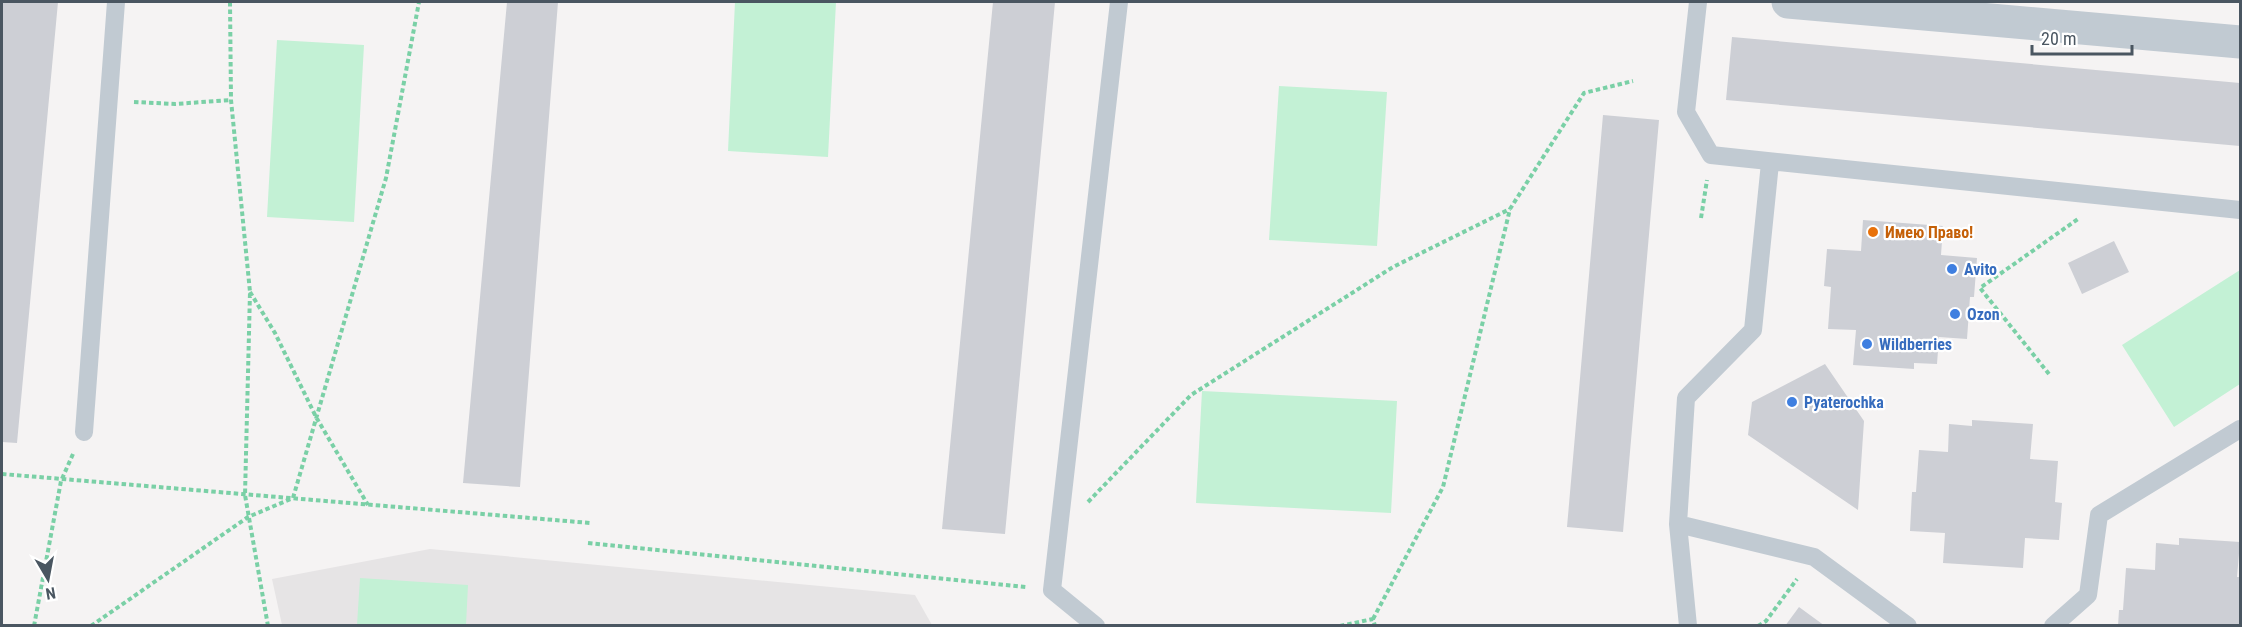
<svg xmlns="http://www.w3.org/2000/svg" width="2242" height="627" viewBox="0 0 2242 627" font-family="'Roboto Condensed',sans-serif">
<rect width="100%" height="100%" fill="#f5f3f3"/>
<path fill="#e6e4e5" d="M430,549L915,595L932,625H282L272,579Z"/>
<path fill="#c3f1d5" d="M735,2H836L828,157L728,151Z
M277,40L364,45L354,222L267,217Z
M1279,86L1387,92L1377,246L1269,240Z
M2240,270V384L2174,427L2122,345Z
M1202,391L1397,401L1391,513L1196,503Z
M360,578L468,585L466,625H357Z"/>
<path fill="#cdcfd5" d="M2,2H58L17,443L2,442Z
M507,2H558L520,487L463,483Z
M993,2H1055L1005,534L942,529Z
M1732,37L2240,83V146L1726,100Z
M1603,115L1659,120L1623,532L1567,527Z
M1863,220L1943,226L1941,255L1977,258L1974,297H1970L1967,339L1939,337L1937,364L1914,363V369L1853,365L1856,330L1828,329L1831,287L1824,286L1827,249L1861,251Z
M2114,241L2129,272L2082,294L2068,263Z
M1825,364L1864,421L1858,510L1748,435L1752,402Z
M1972,420L2033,424L2030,459L2058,461L2055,502L2062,503L2059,540L2025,538L2023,568L1943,563L1945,533L1910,531L1912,492H1916L1919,450L1948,452L1949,424L1972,426Z
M2179,538L2240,542L2237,577H2240V626H2118L2119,610H2123L2126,568L2155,570L2156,543L2179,545Z
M1799,607L1825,626H1785Z"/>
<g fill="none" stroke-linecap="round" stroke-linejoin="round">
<path stroke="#7ad0a6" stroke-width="4" stroke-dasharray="4.5 3" stroke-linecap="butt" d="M230,2L231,100L250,292L245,495L268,626
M134,102L175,104L231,100
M1701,218L1707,180
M250,292L275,333L316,417L368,505
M2049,374L1980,288L2078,219
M2,474L590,523
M1088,502L1191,395L1393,267L1510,209
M588,543L1026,587
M1373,619L1443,487L1510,209L1584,93L1633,81
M34,626L61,481L73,454
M91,626L248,517L293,498L386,178L419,2
M1340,626L1373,619L1375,626
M1758,626L1766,621L1797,579"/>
<path stroke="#c1cad2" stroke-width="18" d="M1698,2L1686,112L1711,155L2240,210
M84,432L116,2
M1678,524L1814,557L1908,626
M1096,626L1052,590L1119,2
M1688,626L1678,524L1686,398L1753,330L1770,163
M2053,626L2088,595L2099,515L2240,429"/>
<path stroke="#c1cad2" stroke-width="33" d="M1788,2L2240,42"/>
</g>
<circle fill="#e8710a" stroke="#fff" stroke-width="2" cx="1873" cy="232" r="6"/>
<g fill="#3f7fe0" stroke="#fff" stroke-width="2">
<circle cx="1952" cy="269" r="6"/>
<circle cx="1955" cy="314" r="6"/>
<circle cx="1867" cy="344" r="6"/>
<circle cx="1792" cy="402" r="6"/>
</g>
<g text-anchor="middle" stroke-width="4.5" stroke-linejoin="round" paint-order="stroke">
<g font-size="16" font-weight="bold" fill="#c56008" stroke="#fff" text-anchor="start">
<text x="1885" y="238">Имею Право!</text>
</g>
<g font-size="16" font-weight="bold" fill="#366cbe" stroke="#fff" text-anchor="start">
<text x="1964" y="275">Avito</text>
<text x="1967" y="320">Ozon</text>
<text x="1879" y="350">Wildberries</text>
<text x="1804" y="408">Pyaterochka</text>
</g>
</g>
<rect width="2242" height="627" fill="none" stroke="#4a5661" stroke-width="6"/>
<g transform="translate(48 579) rotate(170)" stroke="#ffffff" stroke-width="4.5" paint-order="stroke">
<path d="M0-4.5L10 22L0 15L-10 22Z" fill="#4a5661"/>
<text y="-9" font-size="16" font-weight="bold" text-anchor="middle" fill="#4a5661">N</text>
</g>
<path d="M2032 45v9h100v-9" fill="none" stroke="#4a5661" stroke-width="3"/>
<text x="2041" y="45" font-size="18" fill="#4a5661" stroke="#ffffff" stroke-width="4.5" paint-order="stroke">20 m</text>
</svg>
